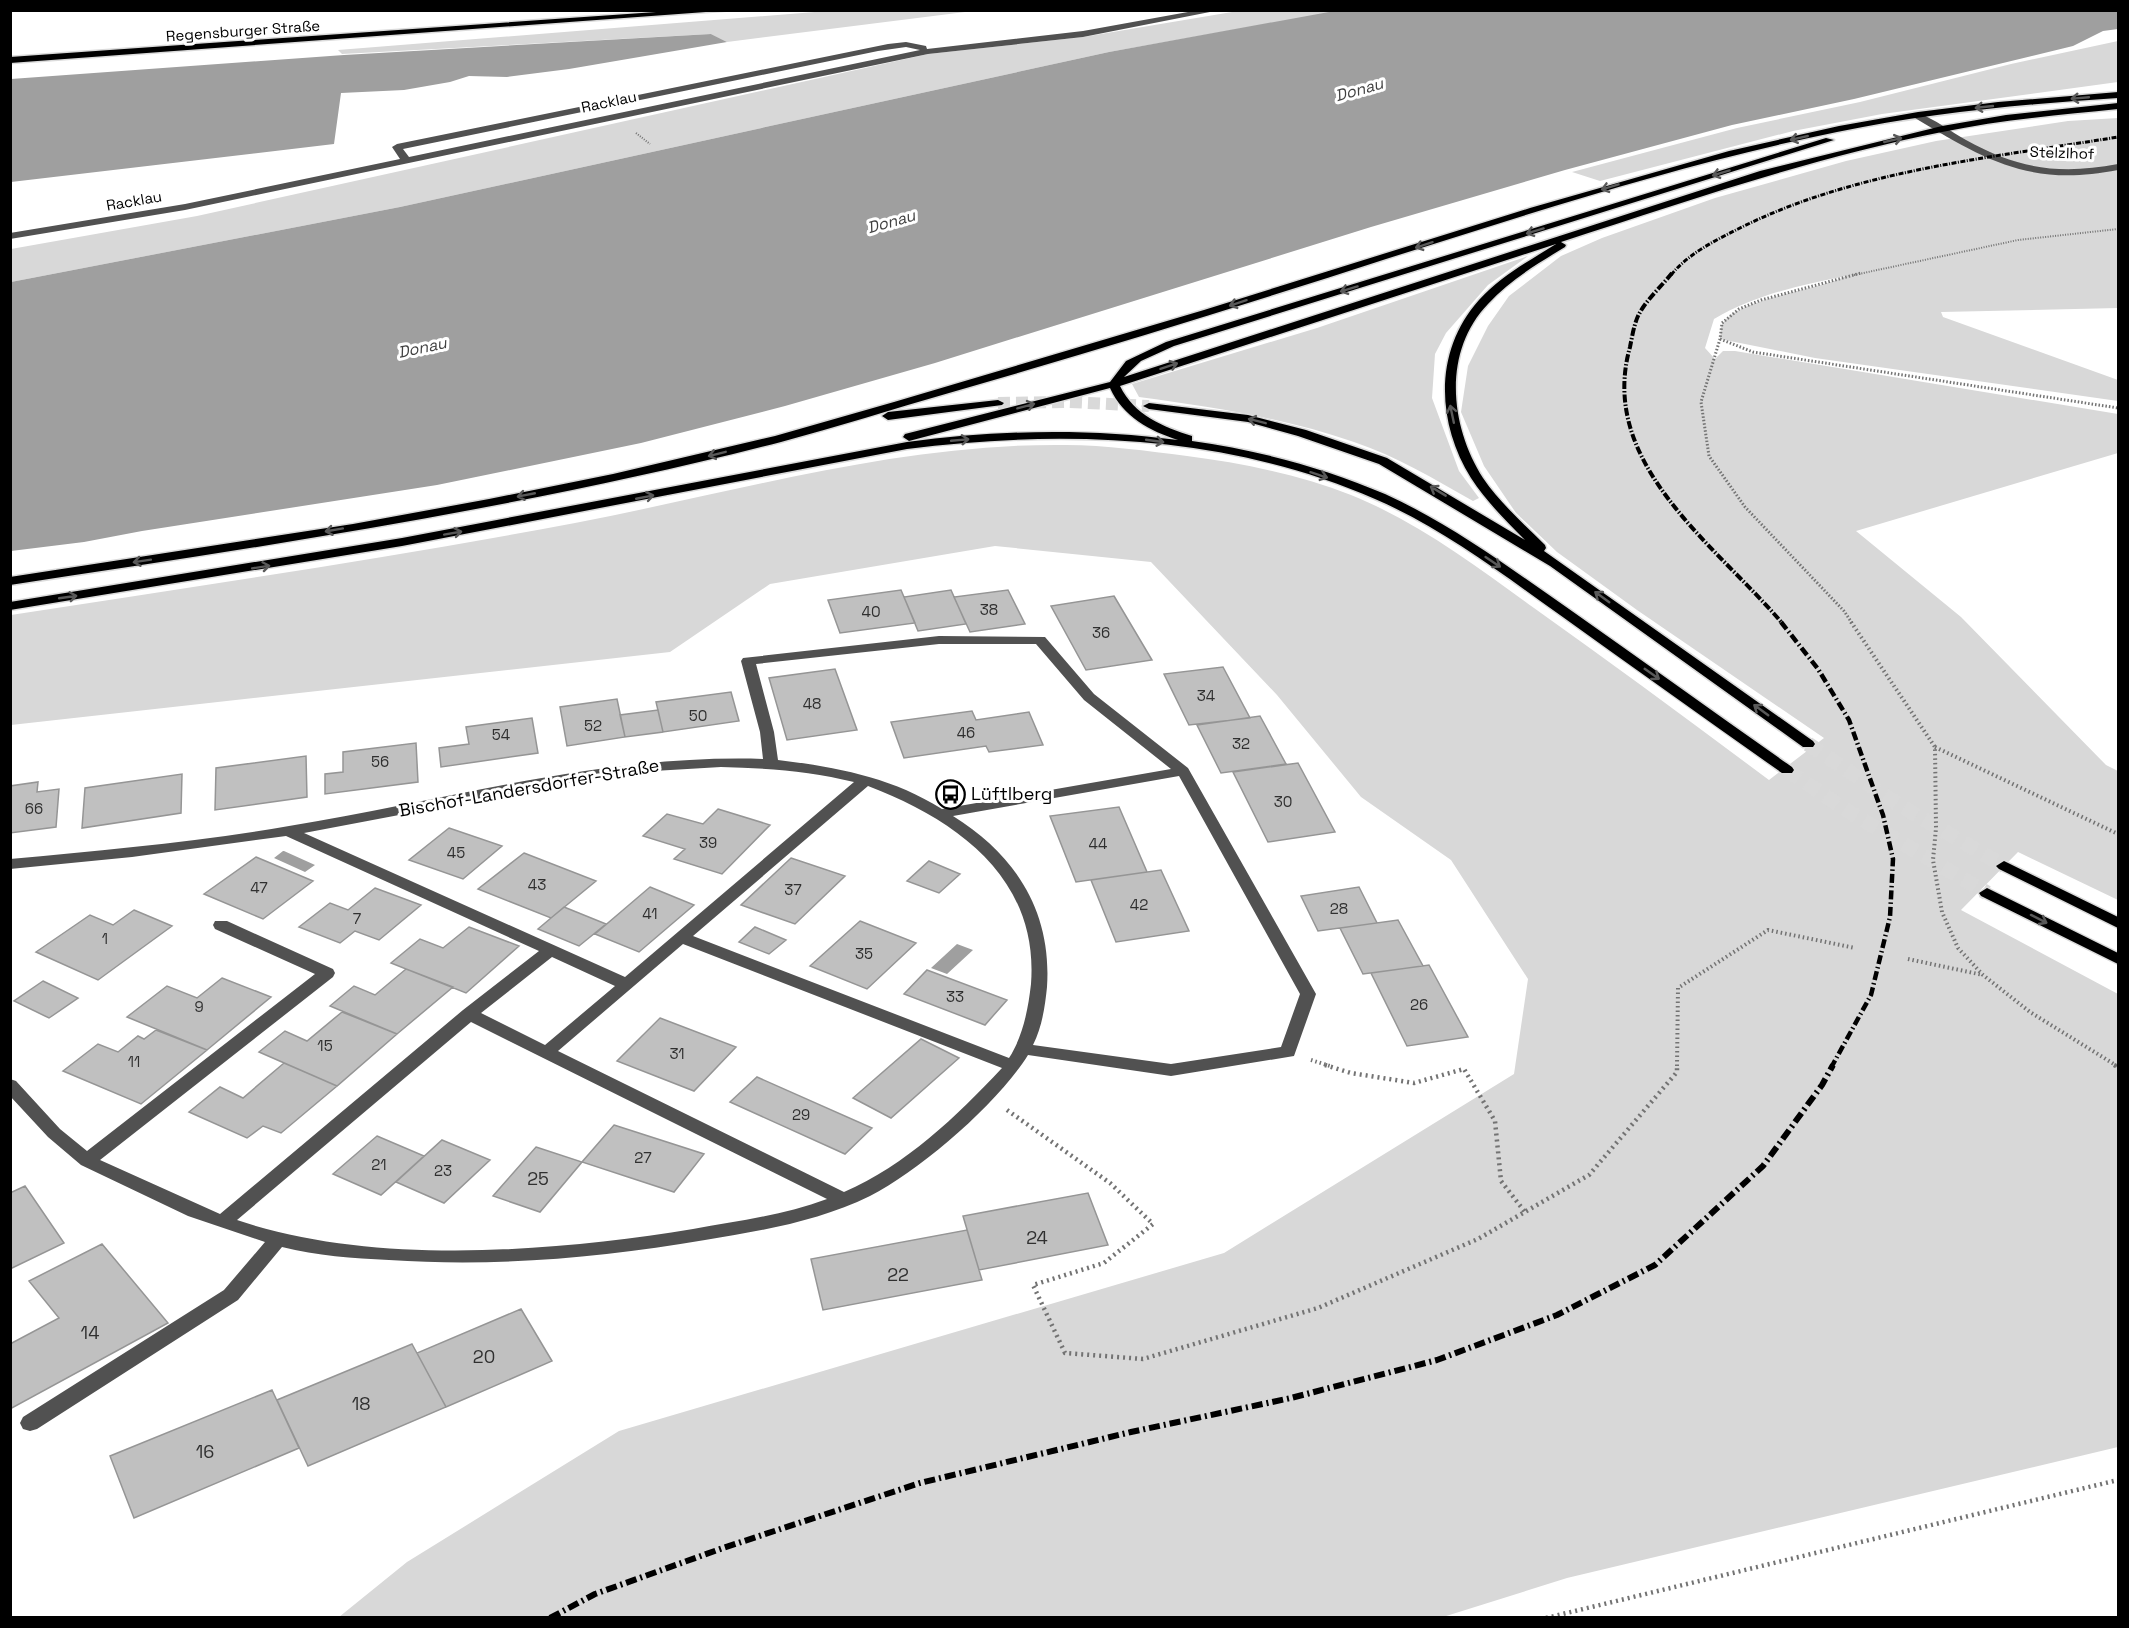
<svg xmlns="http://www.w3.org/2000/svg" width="2129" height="1628" viewBox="0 0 2129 1628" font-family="'Space Grotesk',sans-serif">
<rect width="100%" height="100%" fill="#fff"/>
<path fill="#d8d8d8" d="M827,11H973L727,42L711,34L342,54L338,50Z
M1238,11H1340L1109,52L400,207L11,282V249L197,216L928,54L1083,37Z
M2118,41V82L1882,114L1793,131L1600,181L1572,172L1737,128L1860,102L2011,64Z
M2118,118V308L1941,312L1943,317L2118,380V401L1815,358L1720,339C1721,335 1720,329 1722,325C1734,299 1823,289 1846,276C1800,285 1755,295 1714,319L1705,348L1715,359L1723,351H1735L2118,414V453L1856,531L1961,617L2106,765L2118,771V900L2018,852L1961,910L2118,994V1447L1567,1578L1443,1617H339L407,1562L619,1431L1224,1253L1514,1074L1528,979L1451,860L1361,797L1277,695L1151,562L995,546L770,584L670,652L11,725V615C199,586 388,558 575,523C737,492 899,443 1066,445C1106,445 1147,451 1187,456C1242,463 1300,475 1351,495C1418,522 1476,566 1534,608C1613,664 1691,722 1769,780L1824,738L1637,610L1557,552L1516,513L1484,466L1461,412L1468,366L1488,326L1509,296L1561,256L1602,238L1715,198L1846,161L1936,141L2068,121Z
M1528,256L1488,285L1446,333L1435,354L1432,398L1459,471L1479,498L1473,501C1434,479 1396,456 1354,442C1284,418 1213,407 1139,397L1132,384L1317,328Z"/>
<path fill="#9f9f9f" d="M1340,10H2118V29L2103,31L2073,46L1854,99L1732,125L1565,170L1371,227L935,363L785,406L641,443L437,485L142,531L84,542L11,551V282L400,207L1109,52Z
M711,34L727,42L569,69L507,77L469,76L450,82L404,90L341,93L334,144L11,182V79L344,55Z
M283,851H284L315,865L305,872L274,858Z
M957,944L973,950L947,974L931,968Z"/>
<path fill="#c0c0c0" stroke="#959595" stroke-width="1.5" d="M901,590L915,623L840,633L828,600Z
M951,590L966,624L918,631L904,597Z
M1008,590L1025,624L970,632L954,597Z
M1114,596L1152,660L1086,670L1051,606Z
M1223,667L1250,718L1189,725L1164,674Z
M835,669L857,730L787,740L769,678Z
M731,692L739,721L663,732L656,702Z
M617,699L625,737L567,746L560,707Z
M658,710L663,732L625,737L620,715Z
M972,711L976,720L1029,712L1043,745L989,752L986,746L904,758L891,722Z
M1260,716L1286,764L1221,773L1197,725Z
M532,718L538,753L441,767L439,748L469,744L466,727Z
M416,743L418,782L325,794V774L343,772V752Z
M306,756L307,797L215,810L216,768Z
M1298,763L1335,832L1268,842L1233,772Z
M182,774L181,813L82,828L85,788Z
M38,782L37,792L59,789L56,827L10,833V786Z
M1119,807L1147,872L1076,882L1050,816Z
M718,809L770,825L722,874L674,859L685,849L643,836L667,814L703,824Z
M449,828L502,846L463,879L409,860Z
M524,853L596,881L551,918L478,889Z
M256,857L313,881L263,919L204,894Z
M791,858L845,876L795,924L741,905Z
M929,861L960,874L939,893L907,881Z
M1161,870L1189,931L1116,942L1091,880Z
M650,887L694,905L639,952L595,934Z
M1359,887L1377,923L1318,931L1301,896Z
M375,888L421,905L379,940L355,931L340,943L299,927L330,903L348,910Z
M564,907L606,924L579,946L538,929Z
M134,910L172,926L98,980L36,952L90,915L113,925Z
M1398,920L1423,966L1363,974L1340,928Z
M860,921L916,943L867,989L810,966Z
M469,927L519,946L466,993L391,963L420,939L443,948Z
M755,927L786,940L769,954L739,942Z
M1429,965L1468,1037L1407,1046L1371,973Z
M406,969L453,987L397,1034L330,1006L354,986L375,995Z
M927,970L1007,1000L985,1025L904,994Z
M222,978L271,997L207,1050L127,1017L167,986L197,998Z
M43,981L78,998L49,1018L14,1001Z
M342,1012L397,1034L337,1086L259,1052L285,1031L307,1041Z
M660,1018L736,1047L694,1091L617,1061Z
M156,1030L207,1050L141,1104L63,1071L98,1044L118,1052L138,1036L144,1039Z
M921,1039L959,1058L891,1118L853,1098Z
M284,1063L337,1086L281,1133L263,1126L247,1138L189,1112L220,1087L243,1098Z
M757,1077L872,1128L845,1154L730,1102Z
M614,1125L704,1154L674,1192L582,1162Z
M377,1136L424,1156L381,1195L333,1174Z
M442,1140L490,1160L444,1203L396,1182Z
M536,1147L582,1162L540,1212L493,1196Z
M25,1186L64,1243L10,1269V1193Z
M1088,1193L1108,1245L979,1270L963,1216Z
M967,1230L982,1280L823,1310L811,1259Z
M102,1244L168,1323L10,1409V1344L59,1318L29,1281Z
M521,1309L552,1361L446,1407L417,1353Z
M412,1344L446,1407L308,1466L277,1400Z
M272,1390L299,1448L134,1518L110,1456Z"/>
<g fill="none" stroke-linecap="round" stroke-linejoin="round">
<path stroke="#d9d9d9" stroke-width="12" stroke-dasharray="12 6" stroke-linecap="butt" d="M998,403L1070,402L1149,406"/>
<path stroke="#d9d9d9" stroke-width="15" stroke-dasharray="15 8" stroke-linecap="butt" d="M1808,744L1901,806L2004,866
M1787,770L1846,810L1987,893"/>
<defs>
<path id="major" d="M685,10H733L10,63V57Z
M2118,92V98C2024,104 1930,113 1837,132C1684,163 1535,212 1386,259C1241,306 1095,351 949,393C893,409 837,427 781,442C528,507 269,546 10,585V577L353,524L489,499L613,474L775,436L894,402L1204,310L1530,208L1729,151L1839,126L1918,112L1998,102Z
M2118,103V109C2059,115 2000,120 1942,132C1812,158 1687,201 1561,242L1566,245L1565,247C1537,264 1510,280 1488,304C1442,352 1450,426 1483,478C1500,503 1524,524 1545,545L1546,548L1544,551L1813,741L1815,744L1813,747H1803L1550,566L1379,464L1298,436L1248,422L1149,409L1143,406L1149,403L1248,415L1306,430L1387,458L1525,540C1505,520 1486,501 1471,478C1436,422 1434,350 1479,300C1501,276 1529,261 1556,244L1120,386C1134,415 1163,427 1192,436V441C1257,450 1325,468 1385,494C1451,524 1510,568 1569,609C1644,662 1718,715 1792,767L1794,770L1792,773H1782C1708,721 1634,668 1560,615C1501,573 1442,528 1375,499C1230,435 1063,429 907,449L402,546L10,610V602L402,538L907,442C998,430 1087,428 1178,440C1150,431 1123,417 1110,388L909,441L903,437L905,434L1110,382L1126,361L1166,342L1826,138L1834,140L1174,346L1141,361L1124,377L1760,171L1942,126L2006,115Z
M998,400L1004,403L1002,405L888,420L882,416L888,412Z
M2004,861L2118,917V928L1999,869L1996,866Z
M1987,888L2118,953V964L1981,896L1979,893Z"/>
</defs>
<use href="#major" stroke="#dbdbdb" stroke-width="3"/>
<path stroke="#737373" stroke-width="2" stroke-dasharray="1 1.5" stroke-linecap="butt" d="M636,133L650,144
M1854,275L2018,240L2118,229"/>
<path stroke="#737373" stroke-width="3" stroke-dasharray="1.5 2" stroke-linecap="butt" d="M1720,339L1753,352L2118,408
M1852,623L1844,611L1745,507L1709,456L1701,402L1720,339L1722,323L1739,309L1761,300L1861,273"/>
<path stroke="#737373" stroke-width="4" stroke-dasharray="1.5 3" stroke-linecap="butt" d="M1851,622L1935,747L1936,828L1933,860L1942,912L1958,948L1983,975L2030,1012L2117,1066
M1935,747L2118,834
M1908,959L1983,975
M1311,1060L1330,1066
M1677,1066L1678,988L1768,930L1855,948"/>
<path stroke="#737373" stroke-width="4.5" stroke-dasharray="2 4" stroke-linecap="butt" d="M1325,1065L1351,1073L1414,1083L1464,1069L1495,1121L1501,1181L1525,1212
M2114,1065L2118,1067
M1007,1110L1110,1183L1153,1224L1104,1263L1033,1285L1065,1353L1143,1359L1318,1308L1478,1239L1589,1175L1677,1072V1065
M1546,1618L2118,1480"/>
<path fill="#515151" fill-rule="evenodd" d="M1199,10H1220L1083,37L928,54L185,210L10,239V233L185,204L400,159L392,147L397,144L888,44L906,42L926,46L927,49L1083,31ZM906,47L920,50L409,157L403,149L878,51Z
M1918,113C1935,119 1951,132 1966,140C2018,169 2060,175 2118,164V170C2031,187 1987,161 1915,118L1913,116Z
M939,636L1045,637L1094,694L1188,768L1316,994L1294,1056L1171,1076L1028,1055C998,1103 921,1170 870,1196C819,1221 761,1231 705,1240C600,1258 496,1267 389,1260C353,1258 317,1256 282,1247L238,1300L37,1429L30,1431L23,1429L20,1423L23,1417L224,1290L265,1242L188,1216L81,1165L48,1137L10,1096V1079L16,1081L60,1129L87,1151L315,974L215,929L213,925L215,921H227L333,969L335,973L333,977L100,1160L220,1214L463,1010L539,951L286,836L132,857L10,869V859C103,850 197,842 289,826C447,800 603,754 763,759L760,732L741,661L743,658ZM939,644H1036L1084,700L1171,769L942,809C891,777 836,767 778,760L774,732L756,664ZM721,767C766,768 810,771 854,782L625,977L304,833L620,773ZM1179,776L1300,994L1281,1047L1171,1064L1033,1045C1042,1027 1045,1007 1047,987C1052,912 1016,855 953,816ZM868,786C957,820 1039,878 1031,984C1028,1010 1023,1036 1009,1058L693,936ZM683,944L1002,1068C956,1117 906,1165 844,1192L558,1051ZM552,957L615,986L545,1045L481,1013ZM471,1022L827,1199C784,1215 738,1221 693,1229C553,1252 373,1266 237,1220Z"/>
<use href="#major" fill="#000" fill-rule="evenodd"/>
<path stroke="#000" stroke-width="3" stroke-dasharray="5 1.5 1 1.5" stroke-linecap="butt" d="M1671,275C1688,254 1714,241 1738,229C1855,170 1990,158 2118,137"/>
<path stroke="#000" stroke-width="4" stroke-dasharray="8 2 1.5 2" stroke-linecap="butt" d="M1672,273C1661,287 1645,301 1638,316C1634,325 1632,337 1630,347C1597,464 1716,545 1782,623"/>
<path stroke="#000" stroke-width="4.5" stroke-dasharray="9 3 1.5 3" stroke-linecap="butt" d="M1781,622L1818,669L1849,720L1883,815L1893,859L1890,917L1871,995L1832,1066"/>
<path stroke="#000" stroke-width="6" stroke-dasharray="11 4 2 4" stroke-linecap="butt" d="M550,1618L595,1594L723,1548L920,1483L1131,1432L1291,1398L1437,1360L1557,1315L1655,1265L1763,1166L1822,1085L1833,1065"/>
</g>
<defs><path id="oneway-shaft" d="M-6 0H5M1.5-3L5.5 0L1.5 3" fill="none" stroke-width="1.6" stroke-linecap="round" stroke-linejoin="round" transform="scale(1.5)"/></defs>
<g stroke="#595959">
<use href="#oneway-shaft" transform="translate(2080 98) rotate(175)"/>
<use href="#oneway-shaft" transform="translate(1984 107) rotate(174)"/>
<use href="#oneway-shaft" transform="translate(1799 138) rotate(167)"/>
<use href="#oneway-shaft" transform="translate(1893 140) rotate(-13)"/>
<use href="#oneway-shaft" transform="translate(1721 173) rotate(163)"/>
<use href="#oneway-shaft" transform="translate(1610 187) rotate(163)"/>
<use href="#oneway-shaft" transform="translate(1535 231) rotate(163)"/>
<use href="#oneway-shaft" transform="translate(1424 245) rotate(162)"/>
<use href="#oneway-shaft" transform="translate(1349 289) rotate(163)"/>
<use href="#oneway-shaft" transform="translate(1238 303) rotate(162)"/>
<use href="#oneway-shaft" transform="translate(1169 366) rotate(-18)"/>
<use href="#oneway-shaft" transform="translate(1026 406) rotate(-15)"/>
<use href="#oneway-shaft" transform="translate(1452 414) rotate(-102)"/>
<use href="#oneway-shaft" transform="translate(1257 421) rotate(-166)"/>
<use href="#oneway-shaft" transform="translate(960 440) rotate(-5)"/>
<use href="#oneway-shaft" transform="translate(1155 441) rotate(8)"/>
<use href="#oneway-shaft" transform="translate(717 454) rotate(166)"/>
<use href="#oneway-shaft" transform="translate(1319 475) rotate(18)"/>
<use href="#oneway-shaft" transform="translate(1438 491) rotate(-149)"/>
<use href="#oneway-shaft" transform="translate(526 495) rotate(169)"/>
<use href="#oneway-shaft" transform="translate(645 497) rotate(-11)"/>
<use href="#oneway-shaft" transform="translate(334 530) rotate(170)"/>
<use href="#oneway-shaft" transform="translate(453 533) rotate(-10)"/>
<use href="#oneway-shaft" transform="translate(142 561) rotate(171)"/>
<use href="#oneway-shaft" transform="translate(1493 562) rotate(34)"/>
<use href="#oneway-shaft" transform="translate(261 567) rotate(-9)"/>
<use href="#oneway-shaft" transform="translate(68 597) rotate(-8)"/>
<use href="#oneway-shaft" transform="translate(1602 597) rotate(-144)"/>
<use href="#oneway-shaft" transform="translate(1652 674) rotate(35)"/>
<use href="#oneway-shaft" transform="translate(1761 710) rotate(-144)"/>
<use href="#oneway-shaft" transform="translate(2039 919) rotate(27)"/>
</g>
<defs>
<symbol id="bus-ring" viewBox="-11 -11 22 22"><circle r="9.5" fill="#fff" stroke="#000" stroke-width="1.5"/><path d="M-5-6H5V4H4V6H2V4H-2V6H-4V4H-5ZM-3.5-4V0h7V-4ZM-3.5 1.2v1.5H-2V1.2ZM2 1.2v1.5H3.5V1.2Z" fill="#000"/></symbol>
</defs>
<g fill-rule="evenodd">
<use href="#bus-ring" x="934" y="778" width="33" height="33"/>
</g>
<g text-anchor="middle" stroke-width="6" stroke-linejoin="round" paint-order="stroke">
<g font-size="15" fill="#000" stroke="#fff">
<text transform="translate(243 31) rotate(-4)" y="5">Regensburger Straße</text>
<text transform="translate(609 102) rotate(-12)" y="5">Racklau</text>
<text transform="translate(2062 153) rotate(2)" y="5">Stelzlhof</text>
<text transform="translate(134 201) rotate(-10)" y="5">Racklau</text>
</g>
<g font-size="15" fill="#303030">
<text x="989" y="615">38</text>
<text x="871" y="617">40</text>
<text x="1101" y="638">36</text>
<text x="1206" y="701">34</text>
<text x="812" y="709">48</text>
<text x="698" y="721">50</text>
<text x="593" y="731">52</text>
<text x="966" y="738">46</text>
<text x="501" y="740">54</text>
<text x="1241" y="749">32</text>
<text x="380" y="767">56</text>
<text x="1283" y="807">30</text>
<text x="34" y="814">66</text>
<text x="708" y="848">39</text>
<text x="1098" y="849">44</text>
<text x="456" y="858">45</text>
<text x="537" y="890">43</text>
<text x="259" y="893">47</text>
<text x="793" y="895">37</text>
<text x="1139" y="910">42</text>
<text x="1339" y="914">28</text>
<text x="650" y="919">41</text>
<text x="357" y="924">7</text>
<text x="105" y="944">1</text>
<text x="864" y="959">35</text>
<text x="955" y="1002">33</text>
<text x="1419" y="1010">26</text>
<text x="199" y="1012">9</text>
<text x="325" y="1051">15</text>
<text x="677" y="1059">31</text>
<text x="134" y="1067">11</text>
<text x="801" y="1120">29</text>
<text x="643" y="1163">27</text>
<text x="379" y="1170">21</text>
<text x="443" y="1176">23</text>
</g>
<g font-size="16" font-style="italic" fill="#404040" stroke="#fff">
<text transform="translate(1359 89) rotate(-16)" y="6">Donau</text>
<text transform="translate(891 221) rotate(-16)" y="6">Donau</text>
<text transform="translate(422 347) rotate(-12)" y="6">Donau</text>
</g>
<g font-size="18" fill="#000" stroke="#fff">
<text transform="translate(529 788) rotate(-10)" y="6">Bischof-Landersdorfer-Straße</text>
</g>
<g font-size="18" fill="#000" stroke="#fff" text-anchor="start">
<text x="971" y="800">Lüftlberg</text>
</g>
<g font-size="18" fill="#303030">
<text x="538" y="1185">25</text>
<text x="1037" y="1244">24</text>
<text x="898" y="1281">22</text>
<text x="90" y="1339">14</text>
<text x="484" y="1363">20</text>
<text x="361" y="1410">18</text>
<text x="205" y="1458">16</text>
</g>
</g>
<rect width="2129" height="1628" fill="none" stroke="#000000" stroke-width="24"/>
</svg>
